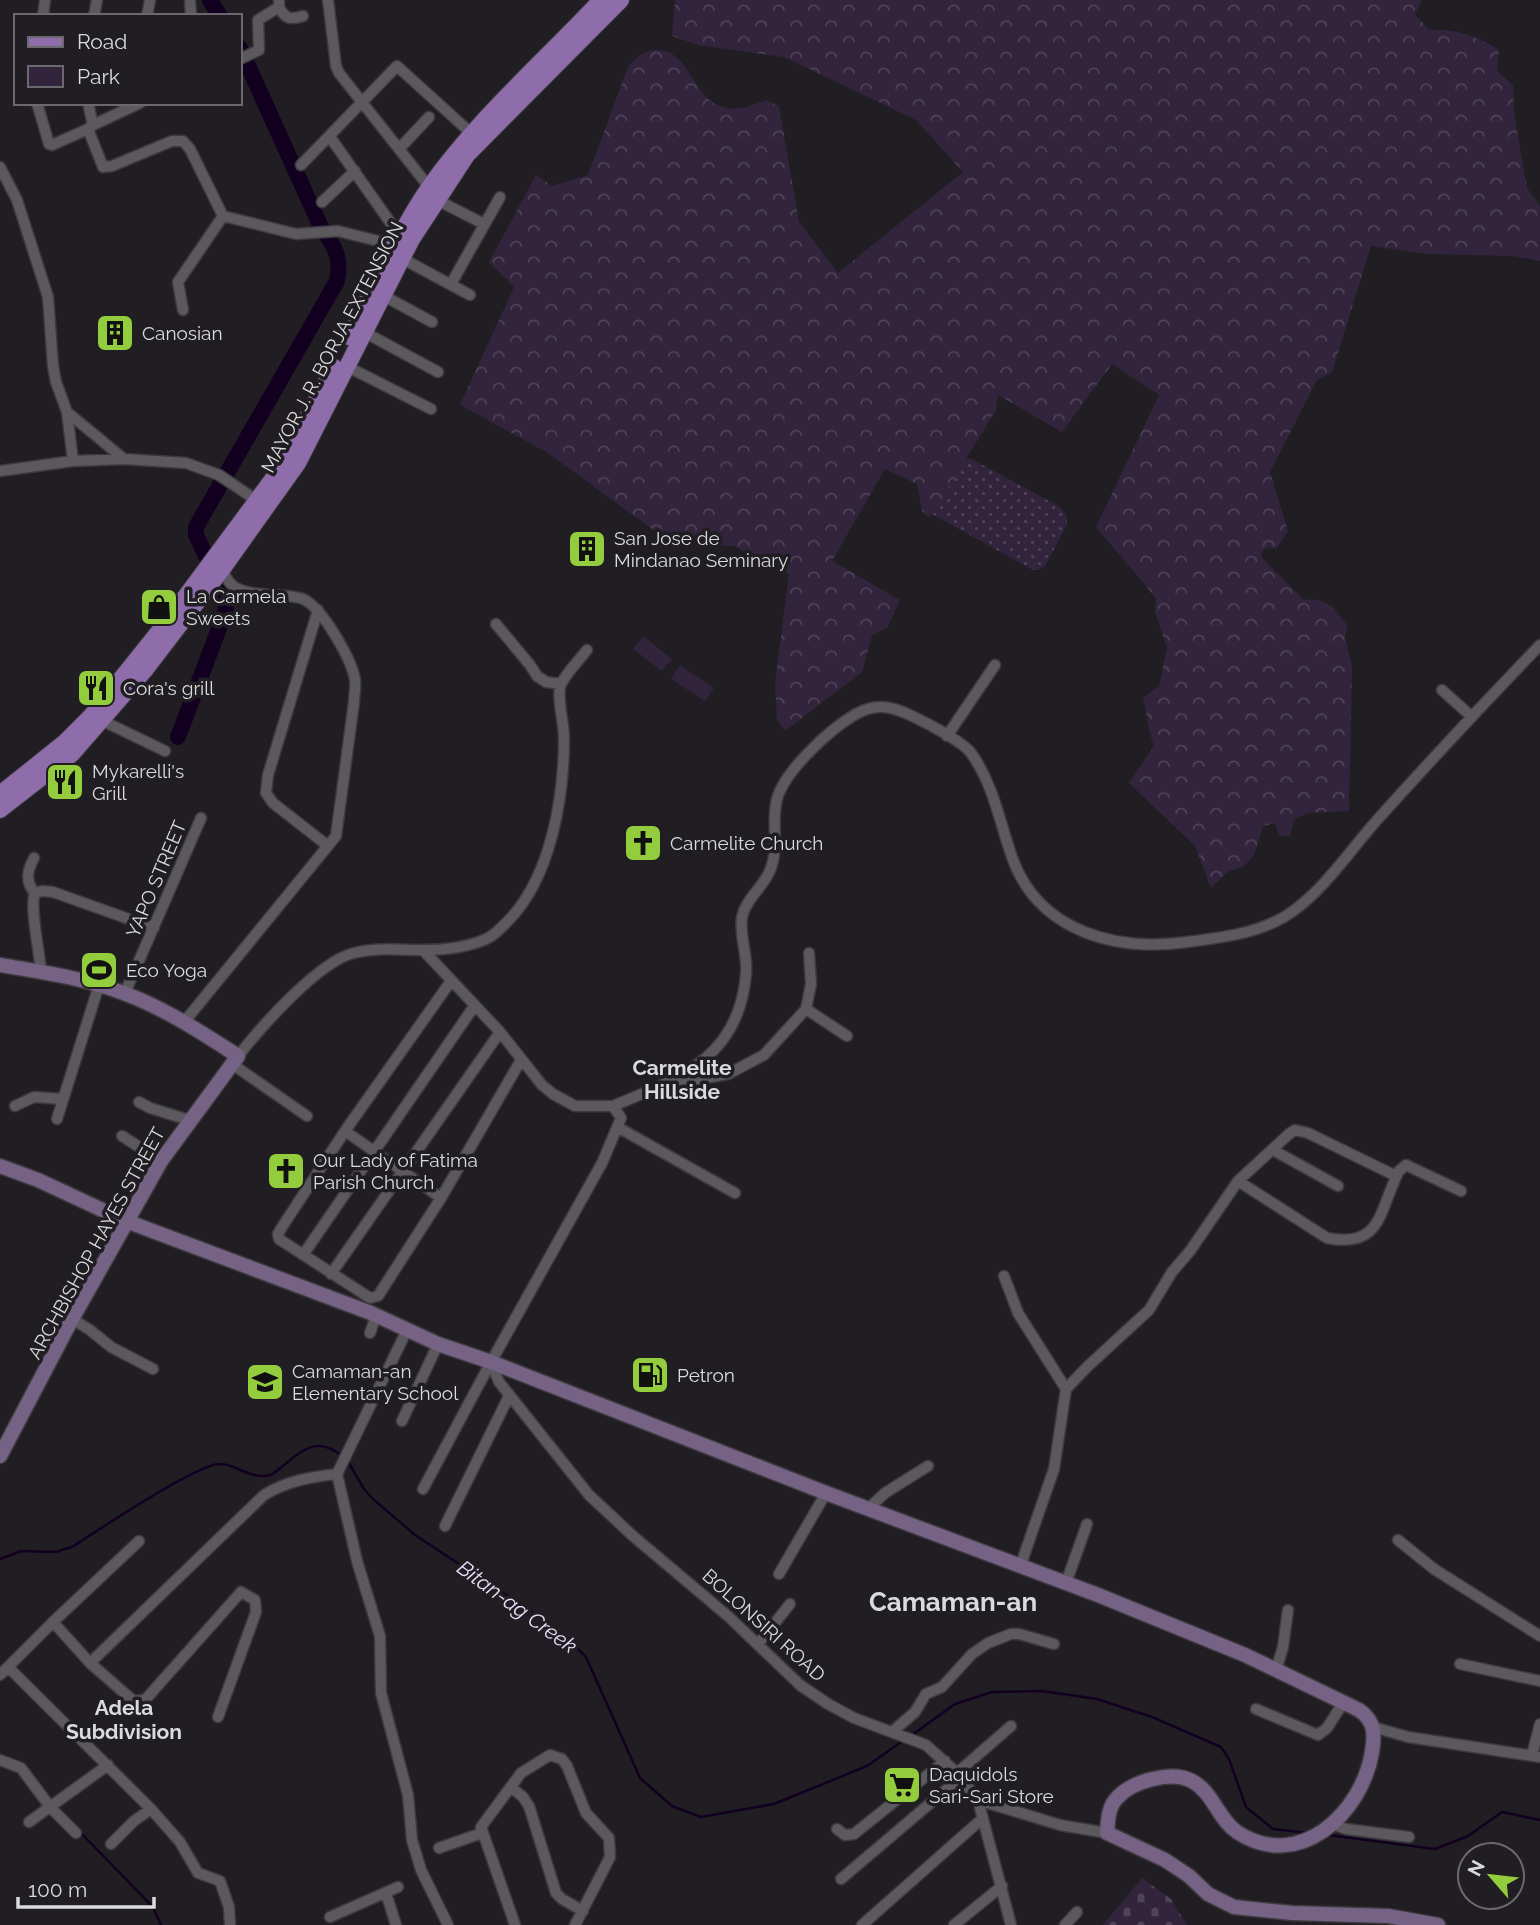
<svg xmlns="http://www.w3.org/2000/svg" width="1540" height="1925" viewBox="0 0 1540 1925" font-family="Raleway,sans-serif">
<defs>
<pattern id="green-dots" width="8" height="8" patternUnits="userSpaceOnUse" patternTransform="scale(1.75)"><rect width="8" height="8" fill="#31243c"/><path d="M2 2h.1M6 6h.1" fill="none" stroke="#4e4358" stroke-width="1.8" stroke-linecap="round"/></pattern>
<pattern id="forest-crowns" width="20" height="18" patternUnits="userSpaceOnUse" patternTransform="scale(1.75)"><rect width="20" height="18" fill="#31243c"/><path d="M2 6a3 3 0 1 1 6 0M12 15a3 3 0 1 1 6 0" fill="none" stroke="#4e4358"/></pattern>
<pattern id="cemetery-stones" width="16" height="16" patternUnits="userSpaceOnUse" patternTransform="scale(1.75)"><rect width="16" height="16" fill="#31243c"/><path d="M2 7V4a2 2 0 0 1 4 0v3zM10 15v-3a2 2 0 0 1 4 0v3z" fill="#4e4358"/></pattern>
</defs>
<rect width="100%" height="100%" fill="#201e22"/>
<path fill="url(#green-dots)" d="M970,458L1060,507L1067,516V525L1045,566L1039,570H1033L932,514V475Z"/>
<path fill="url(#forest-crowns)" d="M675,0H1422L1415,14L1429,30C1455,28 1477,36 1499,50L1497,71L1513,85L1514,113L1527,188L1540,206V261L1513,256L1427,254L1371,246L1332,372L1317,380L1270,472L1288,531L1276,549L1268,547L1261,552L1262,558L1304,600C1327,597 1334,608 1347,625L1345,638L1352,666L1349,811L1308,813L1294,819L1290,836H1279L1275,823L1263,826L1254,855L1243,867L1229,871L1211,888L1195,846L1129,783L1154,746C1148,730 1147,715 1143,698L1159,686L1167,648L1155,612L1156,598L1096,527L1159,395L1112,364L1062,432L998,395L996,410L930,518L922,511L917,484L885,469L832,561L900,600L887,628L872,635L862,672L785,731L777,719L775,683L789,574L734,546L670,542L545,451L460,405L514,287L489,262L536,175L552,186L588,175L628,67C637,56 645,49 660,50C692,54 692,99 723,107C738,112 753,105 766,100L779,106L799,222L838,273L963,172L916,120L784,57L698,45L672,36Z"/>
<path fill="url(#cemetery-stones)" d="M1142,1878L1171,1899L1187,1925H1103Z"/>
<path fill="#31243c" d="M643,636L672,659L662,671L633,649Z
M680,665L714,688L705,701L671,679Z"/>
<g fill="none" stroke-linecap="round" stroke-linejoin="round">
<path stroke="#130021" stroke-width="2.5" d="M347,1460L364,1489L373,1499L415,1535L541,1618L566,1637L586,1657L640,1778L672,1806L701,1817L774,1804L867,1766L904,1740
M0,1559L21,1551L55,1552L72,1547C97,1531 195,1465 219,1464C236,1463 248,1480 271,1475C295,1459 312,1431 342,1456
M912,1735L955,1704L992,1692L1042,1691L1097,1699L1152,1717L1221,1747L1229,1759L1246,1807L1273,1829L1308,1833
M79,1831L153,1907L161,1925
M1328,1835L1435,1849L1468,1836L1502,1812L1540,1820"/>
<path stroke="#130021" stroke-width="16" d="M210,0L220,16
M178,737L226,610L224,594L196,535V527L337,281C342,255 334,247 320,225L240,48"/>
<defs>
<path id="street" d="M190,0L191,16
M328,0L336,66L339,73L429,187
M279,7C285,19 291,20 303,16
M43,16L45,0
M94,16L97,0
M147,16L150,0
M240,59L259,50L258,20L279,7V0
M37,103L49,144L52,145L88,129
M88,103L93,125L88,129L103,167L112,166L172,141H183L190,149L223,216L296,234L338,231L398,246
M93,125L140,103
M330,137L390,222L403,236
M399,149L429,117
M301,165L397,66L472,134
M0,167L17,200L48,297L53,366L56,382L67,412L73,461
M437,200L484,224
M322,202L355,171
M403,259L470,295
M451,284L500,197
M384,296L432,322
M183,310L178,282L223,216
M364,332L438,372
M346,366L431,409
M67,412L124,459
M0,471L73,461L124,459L186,463L219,475L262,504
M318,610L268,775L266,793L273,803L328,846
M496,624L530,665L537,676L546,682L561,684
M1442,690L1472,717
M103,721L165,751
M947,736L995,665
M34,858C27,871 25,882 35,893
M35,893L42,891L53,892L154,928
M35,893C29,905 40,954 41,972
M423,950C445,950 466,948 486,939C494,936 501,928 507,922C551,878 564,798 564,737C564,724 556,695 561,684C567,672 579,660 587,650
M451,981L345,1131L282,1227L278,1234L279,1239L370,1298L378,1296L441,1198L521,1060
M125,993L201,818
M806,1009L847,1036
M185,1021L336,836L354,702C354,695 356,687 355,680C352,660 322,607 303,599C283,591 239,601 227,579C224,575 224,569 221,565
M238,1056C261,1027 319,961 354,953C376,947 401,950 423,950L500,1032L542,1085L553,1094L575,1106H613L621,1118L602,1163L491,1362L423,1489
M232,1064L307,1116
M671,1084L728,1074L764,1055L806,1009L811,984L809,953
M139,1102L150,1108L189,1120
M15,1106L34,1097L63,1099
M613,1106C680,1078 739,1058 746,974C748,955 739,936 742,917C746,898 765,886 771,868C779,846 772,826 776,804C780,774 830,729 856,714C875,703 891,706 910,715C925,722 962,741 971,753C994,785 1000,824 1013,860C1040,932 1117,952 1187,942C1219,938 1255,934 1284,917C1320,896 1350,850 1378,819C1431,760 1485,702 1540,645
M57,1119L99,985
M619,1128L735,1193
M345,1131L441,1198
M122,1136L161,1161
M1273,1150L1338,1186
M1238,1181L1327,1238C1383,1249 1379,1209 1399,1171L1406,1165L1461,1191
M303,1255L475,1005
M331,1274L500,1032
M1004,1276L1018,1313L1066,1389L1054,1469L1020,1567
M72,1319L90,1330L111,1347L153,1369
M370,1333L375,1319L371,1313
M491,1362L499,1382L589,1495L633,1536L729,1617L800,1685L828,1704L854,1718L926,1745L957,1773L978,1800L1011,1925
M1066,1389L1087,1367L1149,1310L1172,1272L1190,1251L1238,1181L1289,1134L1295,1130L1308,1133L1396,1176
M402,1421L438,1344
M337,1474L357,1561L380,1636L381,1693L408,1795L412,1840L421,1870L448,1925
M337,1474L407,1330
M869,1508L885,1493L928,1466
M445,1526L509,1396
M1398,1540L1434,1569L1540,1636
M779,1574L826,1493
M1066,1583L1087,1524
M53,1622L139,1541
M758,1644L790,1604
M90,1663L264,1495C287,1481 310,1477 337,1474
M1460,1664L1540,1681
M8,1667L151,1809L180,1842L198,1873L220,1881L229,1907L230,1925
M1276,1670L1283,1647L1288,1610
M0,1675L53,1622L90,1663L129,1697L134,1701L145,1700L241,1592L255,1600L256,1612L218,1717
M1256,1709L1318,1735L1327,1728L1343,1703
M1373,1727L1408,1737L1540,1757
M892,1732L915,1712L926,1694L942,1687L972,1654L988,1643L1011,1634H1019L1054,1644
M1532,1755L1540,1724
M0,1760L21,1768L51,1808L76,1833
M957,1773L1011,1726
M511,1787L523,1797L529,1806L556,1893L562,1899L583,1911
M978,1800L1060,1825L1107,1833
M29,1822L108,1765
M1332,1824L1346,1829L1409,1837
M837,1829L845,1835L854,1834L945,1761
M111,1844L134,1821L151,1809
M439,1848L482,1833
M841,1879L960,1778
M386,1893L396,1925
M330,1917L398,1887
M515,1925L481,1827L521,1773L550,1755L562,1759L567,1766L586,1813L609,1838L610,1857L575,1925
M862,1925L983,1818
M954,1925L1002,1886
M1065,1925L1077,1912"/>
<path id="secondary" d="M0,965C42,972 85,978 126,994C166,1009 202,1033 238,1056L161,1161L72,1319L0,1456
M0,1166L38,1180L126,1221L371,1313L438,1344L491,1362L826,1493L1098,1595L1245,1655L1359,1710C1375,1721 1375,1734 1372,1752C1362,1813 1299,1873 1237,1832C1218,1819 1213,1792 1192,1781C1172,1770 1132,1781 1117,1798C1108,1807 1108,1821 1107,1833L1165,1860L1189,1876L1208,1894L1234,1907L1292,1913L1388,1916L1438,1925"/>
<path id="primary" d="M349,337C375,287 398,232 430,186C477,119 545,60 601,0
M0,794L65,742L91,716L168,620L277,473L334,367
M0,810L72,754L146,669L221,571L298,463L412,239L467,155L621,0"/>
</defs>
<use href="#street" stroke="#3c3a3e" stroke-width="13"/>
<use href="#secondary" stroke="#3c3a3e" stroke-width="17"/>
<use href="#primary" stroke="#3c3a3e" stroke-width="18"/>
<use href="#street" stroke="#5b585e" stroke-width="10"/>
<use href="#secondary" stroke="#756284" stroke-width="14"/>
<use href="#primary" stroke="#8f6caa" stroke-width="16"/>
</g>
<defs>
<symbol id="building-square" viewBox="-11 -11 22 22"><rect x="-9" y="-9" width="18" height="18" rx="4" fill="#93cc3d" stroke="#201e22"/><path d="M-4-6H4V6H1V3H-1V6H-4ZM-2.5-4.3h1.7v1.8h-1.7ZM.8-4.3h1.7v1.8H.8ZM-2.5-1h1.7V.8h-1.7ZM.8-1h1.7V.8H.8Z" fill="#111"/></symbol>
<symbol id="shop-square" viewBox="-11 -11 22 22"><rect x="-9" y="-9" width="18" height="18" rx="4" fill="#93cc3d" stroke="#201e22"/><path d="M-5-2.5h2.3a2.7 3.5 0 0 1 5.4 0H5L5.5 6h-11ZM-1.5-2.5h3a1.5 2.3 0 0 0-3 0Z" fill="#111"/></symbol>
<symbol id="restaurant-square" viewBox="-11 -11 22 22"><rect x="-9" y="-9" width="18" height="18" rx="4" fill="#93cc3d" stroke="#201e22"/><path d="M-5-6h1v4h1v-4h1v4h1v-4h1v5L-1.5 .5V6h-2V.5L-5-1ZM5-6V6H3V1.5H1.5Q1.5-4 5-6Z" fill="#111"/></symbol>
<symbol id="church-square" viewBox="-11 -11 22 22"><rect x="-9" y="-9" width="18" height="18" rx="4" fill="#93cc3d" stroke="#201e22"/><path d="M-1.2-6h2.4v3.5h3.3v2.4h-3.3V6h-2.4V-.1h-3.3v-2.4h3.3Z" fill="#111"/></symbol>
<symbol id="stadium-square" viewBox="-11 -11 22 22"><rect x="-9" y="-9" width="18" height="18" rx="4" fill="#93cc3d" stroke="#201e22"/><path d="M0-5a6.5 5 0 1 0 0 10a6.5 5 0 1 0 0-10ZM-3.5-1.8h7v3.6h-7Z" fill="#111"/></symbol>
<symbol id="fuel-square" viewBox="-11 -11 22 22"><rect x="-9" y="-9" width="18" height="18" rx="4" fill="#93cc3d" stroke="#201e22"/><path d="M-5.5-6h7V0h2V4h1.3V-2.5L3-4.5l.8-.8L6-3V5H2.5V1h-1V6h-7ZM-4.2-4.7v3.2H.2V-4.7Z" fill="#111"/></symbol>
<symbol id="school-square" viewBox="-11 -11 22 22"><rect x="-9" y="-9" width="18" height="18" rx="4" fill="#93cc3d" stroke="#201e22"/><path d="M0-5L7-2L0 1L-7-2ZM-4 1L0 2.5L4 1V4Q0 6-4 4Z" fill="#111"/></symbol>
<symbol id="supermarket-square" viewBox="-11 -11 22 22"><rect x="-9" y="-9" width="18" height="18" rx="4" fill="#93cc3d" stroke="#201e22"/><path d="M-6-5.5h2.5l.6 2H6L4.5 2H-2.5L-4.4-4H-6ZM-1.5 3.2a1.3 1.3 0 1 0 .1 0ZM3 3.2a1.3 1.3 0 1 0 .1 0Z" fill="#111"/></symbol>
</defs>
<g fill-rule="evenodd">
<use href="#building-square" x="93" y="311" width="44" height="44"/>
<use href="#building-square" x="565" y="527" width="44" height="44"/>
<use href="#shop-square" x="137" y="585" width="44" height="44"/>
<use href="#restaurant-square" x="74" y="666" width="44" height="44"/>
<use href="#restaurant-square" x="43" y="760" width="44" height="44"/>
<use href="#church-square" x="621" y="821" width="44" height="44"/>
<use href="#stadium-square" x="77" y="948" width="44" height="44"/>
<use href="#church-square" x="264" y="1149" width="44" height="44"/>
<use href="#fuel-square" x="628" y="1353" width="44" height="44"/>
<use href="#school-square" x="243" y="1360" width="44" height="44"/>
<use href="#supermarket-square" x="880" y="1763" width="44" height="44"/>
</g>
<g text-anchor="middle" stroke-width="7" stroke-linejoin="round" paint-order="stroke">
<g font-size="19" fill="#dbdadd" stroke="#201e22" text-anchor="start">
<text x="142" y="340">Canosian</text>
<text x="614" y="545">San Jose de<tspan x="614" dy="22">Mindanao Seminary</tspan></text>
<text x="186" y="603">La Carmela<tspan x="186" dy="22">Sweets</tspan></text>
<text x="123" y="695">Cora's grill</text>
<text x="92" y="778">Mykarelli's<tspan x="92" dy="22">Grill</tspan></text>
<text x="670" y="850">Carmelite Church</text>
<text x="126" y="977">Eco Yoga</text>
<text x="313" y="1167">Our Lady of Fatima<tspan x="313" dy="22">Parish Church</tspan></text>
<text x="292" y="1378">Camaman-an<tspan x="292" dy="22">Elementary School</tspan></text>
<text x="677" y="1382">Petron</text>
<text x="929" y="1781">Daquidols<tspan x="929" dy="22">Sari-Sari Store</tspan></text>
</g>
<g font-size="19" fill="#dbdadd" stroke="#201e22">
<text transform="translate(332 347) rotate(-62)" y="7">MAYOR J. R. BORJA EXTENSION</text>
<text transform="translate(156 879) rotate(-67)" y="7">YAPO STREET</text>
<text transform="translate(96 1243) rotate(-61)" y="7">ARCHBISHOP HAYES STREET</text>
<text transform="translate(764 1625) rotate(42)" y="7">BOLONSIRI ROAD</text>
</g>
<g font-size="21" font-weight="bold" fill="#dbdadd" stroke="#201e22">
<text x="682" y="1075">Carmelite<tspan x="682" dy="24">Hillside</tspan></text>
<text x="124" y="1715">Adela<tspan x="124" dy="24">Subdivision</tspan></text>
</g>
<g font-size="21" font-style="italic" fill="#ebdcf9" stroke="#201e22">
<text transform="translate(517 1607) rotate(36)" y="7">Bitan-ag Creek</text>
</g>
<g font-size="26" font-weight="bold" fill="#dbdadd" stroke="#201e22">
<text x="953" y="1611">Camaman-an</text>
</g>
</g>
<rect x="14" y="14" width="228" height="91" fill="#201e22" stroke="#6b696d" stroke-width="2"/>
<rect x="28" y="37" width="35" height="10" fill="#8f6caa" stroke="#6b696d" stroke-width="2"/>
<text x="77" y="49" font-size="21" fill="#dbdadd">Road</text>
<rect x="28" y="66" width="35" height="21" fill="#31243c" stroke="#6b696d" stroke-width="2"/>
<text x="77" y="84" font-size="21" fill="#dbdadd">Park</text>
<g transform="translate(1491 1876) rotate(298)"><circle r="33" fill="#201e22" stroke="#6b696d" stroke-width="2"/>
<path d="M0-5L12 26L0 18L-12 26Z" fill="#93cc3d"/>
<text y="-10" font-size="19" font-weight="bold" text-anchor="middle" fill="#dbdadd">N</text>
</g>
<path d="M18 1897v10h136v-10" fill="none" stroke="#dbdadd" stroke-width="3.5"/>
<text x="28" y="1897" font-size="21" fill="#dbdadd" stroke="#201e22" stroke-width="5" paint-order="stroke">100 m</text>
</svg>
